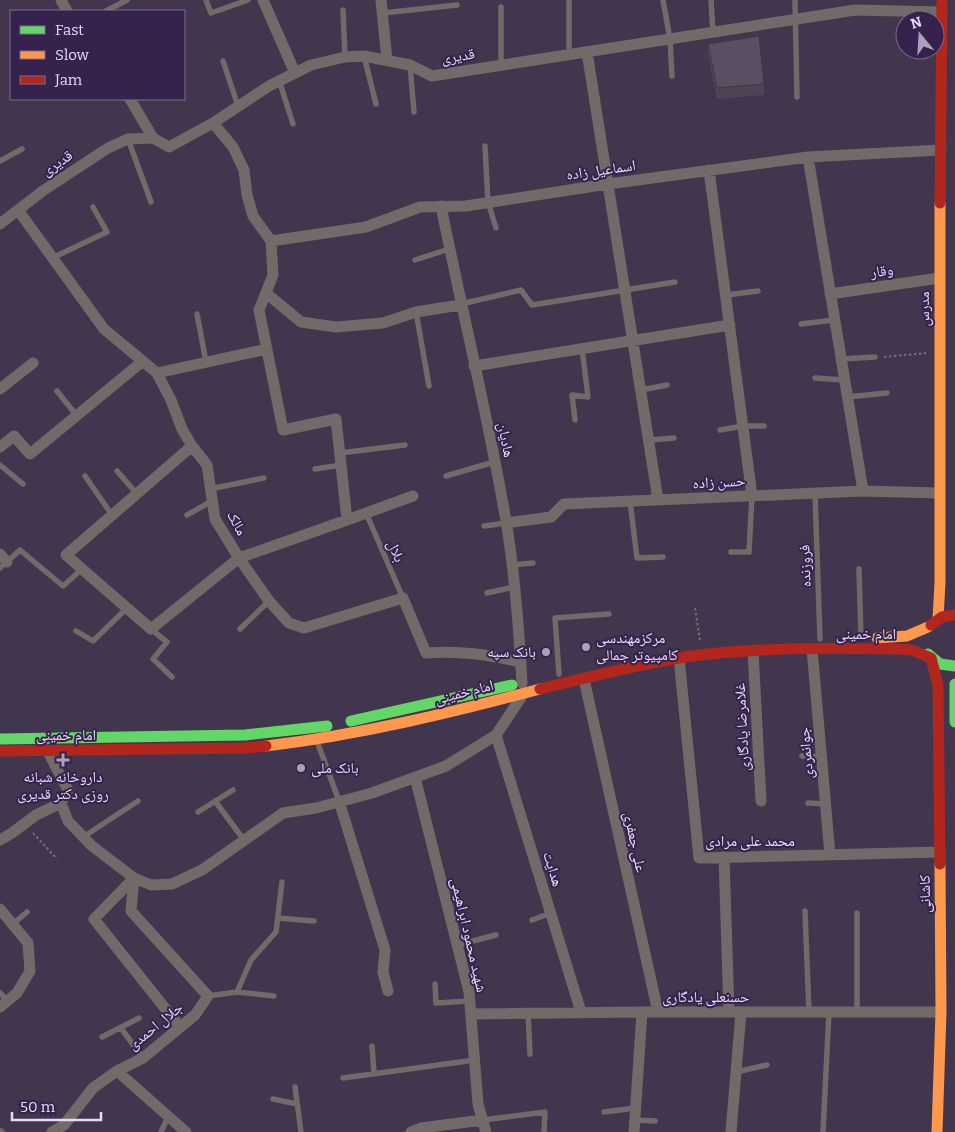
<svg xmlns="http://www.w3.org/2000/svg" width="955" height="1132" viewBox="0 0 955 1132" font-family="Bitter,'Noto Naskh Arabic',serif">
<rect width="100%" height="100%" fill="#41364d"/>
<g fill="none" stroke-linecap="round" stroke-linejoin="round">
<path stroke="#767074" stroke-width="2" stroke-dasharray="2.5 2.5" stroke-linecap="butt" d="M884,357L926,353
M695,608L700,641
M33,833L57,859"/>
<path stroke="#726a69" stroke-width="5.5" d="M206,0L211,13L248,0
M663,0L670,39L672,76
M711,0L713,33
M795,0L797,97
M343,10L345,57
M106,11L127,0
M383,13L457,5
M569,54V0
M364,56L376,104
M223,61L238,106
M410,65L414,112
M501,65V7
M279,80L293,124
M128,139L151,202
M485,146L488,202L496,228
M0,161L22,149
M52,258L107,232L93,207
M415,260L449,249
M726,295L758,291
M461,304L521,290L532,305L675,282
M416,312L429,386
M197,314L206,362
M801,324L834,320
M841,359L875,357
M815,378L844,380
M641,390L667,385
M57,391L77,416
M847,397L887,393
M575,420L572,395L588,397L582,348
M720,430L743,426H764
M649,440L674,438
M340,453L405,445
M0,465L23,484
M315,469L341,465
M117,471L137,494
M85,476L112,515
M446,476L494,462
M210,489L264,478
M815,493L820,639
M630,501L637,558L663,557
M366,513L403,598
M187,515L212,501
M484,526L506,523
M731,552H749L752,496
M511,565L533,563
M0,568L20,550L63,586L82,569
M859,569L861,638
M487,593L514,587
M151,629L167,642L153,659L172,677
M240,629L269,601
M76,631L93,641L127,608
M559,674L555,618L609,614
M317,741L339,801
M802,756L822,757
M215,801L244,840
M808,803L826,804
M198,812L233,790
M83,837L138,801
M805,911L809,1012
M857,913V1012
M278,918L314,921
M532,920L551,913
M13,924L27,912
M457,945L496,935
M435,984L436,1003L470,1001
M237,992L251,960L276,932L282,882
M0,993L8,1001
M208,996L237,992L274,996
M528,1013L530,1054
M121,1028L143,1058
M102,1037L139,1018
M372,1046L374,1074
M736,1072L767,1065
M343,1078L475,1060
M295,1087L301,1132
M273,1099L297,1104
M604,1112L636,1108
M483,1120L545,1112L544,1132
M635,1120L655,1121
M1,1131L2,1132
M161,1132L168,1117
M823,1132L829,1012"/>
<path stroke="#726a69" stroke-width="11" d="M61,0L67,11
M263,0L295,73
M381,0L387,60
M587,52L658,500
M130,99L153,138
M213,123L233,147L244,170L247,195L253,216L271,241L273,275L259,310L283,430L336,419L347,520
M808,157L863,491
M709,170L752,496
M441,206C462,311 488,416 506,521C515,574 519,629 522,683
M18,210L104,329L157,373L171,400L182,429L192,446L207,465L215,519L239,558L269,601L289,623L304,628L403,598L426,653C459,650 489,655 521,662
M0,224L44,190L108,148L128,139L153,138L169,147L213,123L269,86L311,65L345,57L364,56L410,65L432,76L855,10L942,12
M271,241L366,227L420,207L466,206L608,184L808,157L941,150
M266,293L301,322L336,327L383,323L416,312L460,305
M830,294L939,278
M474,366L730,325
M157,373L267,349
M0,389L33,363
M192,446L66,555L151,629L239,558L347,520L413,496
M0,447L14,436L30,454L143,361
M506,523L551,517L564,504L863,491L939,493
M0,554L7,562
M812,649L830,855
M753,651L761,801
M679,658L699,858L940,852
M584,679L658,1012
M496,735L581,1012
M47,750L68,790L61,803L68,821L92,846L134,878L151,885L172,884L202,870L283,813L316,808L372,793L446,766L496,735L524,693
M415,777L469,992L478,1104L486,1132
M339,801L385,950L383,972L388,991
M0,840L12,833L36,815L61,803
M724,857L729,1012
M134,878L94,919L180,1027
M0,909L28,943L30,971L17,993L0,1007
M471,1014L642,1012H941
M117,1071L186,1132
M52,1132L64,1125L93,1088L117,1071L143,1058L195,1015L208,996L131,911L134,878
M411,1132L421,1128L483,1120
M634,1132L642,1012
M731,1132L741,1012"/>
<path stroke="#63d668" stroke-width="11" d="M928,654L940,664L955,666
M955,684V722
M351,721L512,685
M0,739L245,735L327,726"/>
<path stroke="#ff974d" stroke-width="11" d="M938,618L940,583V203
M877,638L907,636L928,627
M266,746C359,735 450,713 540,689
M937,1132L941,1012L940,864"/>
<path stroke="#b3261e" stroke-width="11" d="M940,203L942,0
M931,625L942,617L955,615
M931,658L938,685L940,864
M540,689C588,677 636,665 685,657C756,647 828,648 899,649L912,650L931,658
M0,751L246,748L266,746"/>
</g>
<path fill="#4d4454" d="M708,44L764,84V95L717,99L708,55Z"/>
<path fill="#5a4f62" stroke="#3f3745" d="M759,36L764,84L717,88L708,44Z"/>
<g fill="#aca1bc" stroke="#36224c" stroke-width="2">
<circle cx="586" cy="647" r="5"/>
<circle cx="546" cy="652" r="5"/>
<path d="M60.5 752.5h5v5h5v5h-5v5h-5v-5h-5v-5h5z"/>
<circle cx="301" cy="768" r="5"/>
</g>
<g text-anchor="middle" stroke-width="4" stroke-linejoin="round" paint-order="stroke">
<g font-size="15" fill="#e6dbf7" stroke="#36224c">
<text transform="translate(458 56) rotate(-9)" y="5">قدیری</text>
<text transform="translate(57 163) rotate(-34)" y="5">قدیری</text>
<text transform="translate(601 170) rotate(-8)" y="5">اسماعیل زاده</text>
<text transform="translate(882 271) rotate(-8)" y="5">وقار</text>
<text transform="translate(924 309) rotate(-90)" y="5">مدرس</text>
<text transform="translate(506 440) rotate(79)" y="5">هادیان</text>
<text transform="translate(719 482) rotate(-3)" y="5">حسن زاده</text>
<text transform="translate(237 523) rotate(62)" y="5">مالک</text>
<text transform="translate(396 551) rotate(67)" y="5">بلال</text>
<text transform="translate(805 566) rotate(-92)" y="5">فروزنده</text>
<text x="866" y="639">امام خمینی</text>
<text transform="translate(464 692) rotate(-14)" y="5">امام خمینی</text>
<text transform="translate(742 727) rotate(-93)" y="5">غلامرضا یادگاری</text>
<text x="66" y="740">امام خمینی</text>
<text transform="translate(806 753) rotate(-95)" y="5">جوانمردی</text>
<text x="750" y="846">محمد علی مرادی</text>
<text transform="translate(635 842) rotate(78)" y="5">علی جعفری</text>
<text transform="translate(553 869) rotate(73)" y="5">هدایت</text>
<text transform="translate(925 894) rotate(-91)" y="5">کاشانی</text>
<text transform="translate(469 935) rotate(77)" y="5">شهید محمود ابراهیمی</text>
<text x="706" y="1002">حسنعلی یادگاری</text>
<text transform="translate(155 1026) rotate(-39)" y="5">جلال احمدی</text>
</g>
<g font-size="15" fill="#e6dbf7" stroke="#36224c" text-anchor="start">
<text x="596" y="643">مرکزمهندسی<tspan x="596" dy="17">کامپیوتر جمالی</tspan></text>
<text x="536" y="657" text-anchor="end">بانک سپه</text>
<text x="311" y="773">بانک ملی</text>
<text x="63" y="782" text-anchor="middle">داروخانه شبانه<tspan x="63" dy="17">روزی دکتر قدیری</tspan></text>
</g>
</g>
<rect x="10" y="10" width="175" height="90" fill="#36224c" stroke="#7c6c90"/>
<rect x="20" y="26" width="25" height="8" fill="#63d668" stroke="#7c6c90"/>
<text x="55" y="35" font-size="15" fill="#e6dbf7">Fast</text>
<rect x="20" y="51" width="25" height="8" fill="#ff974d" stroke="#7c6c90"/>
<text x="55" y="60" font-size="15" fill="#e6dbf7">Slow</text>
<rect x="20" y="76" width="25" height="8" fill="#b3261e" stroke="#7c6c90"/>
<text x="55" y="85" font-size="15" fill="#e6dbf7">Jam</text>
<g transform="translate(920 35) rotate(342)"><circle r="24" fill="#36224c" stroke="#7c6c90"/>
<path d="M0-4L9 19L0 12L-9 19Z" fill="#aca1bc"/>
<text y="-8" font-size="14" font-weight="bold" text-anchor="middle" fill="#e6dbf7">N</text>
</g>
<path d="M12 1112v8h89v-8" fill="none" stroke="#e6dbf7" stroke-width="2.5"/>
<text x="20" y="1112" font-size="15" fill="#e6dbf7" stroke="#36224c" stroke-width="4" paint-order="stroke">50 m</text>
</svg>
